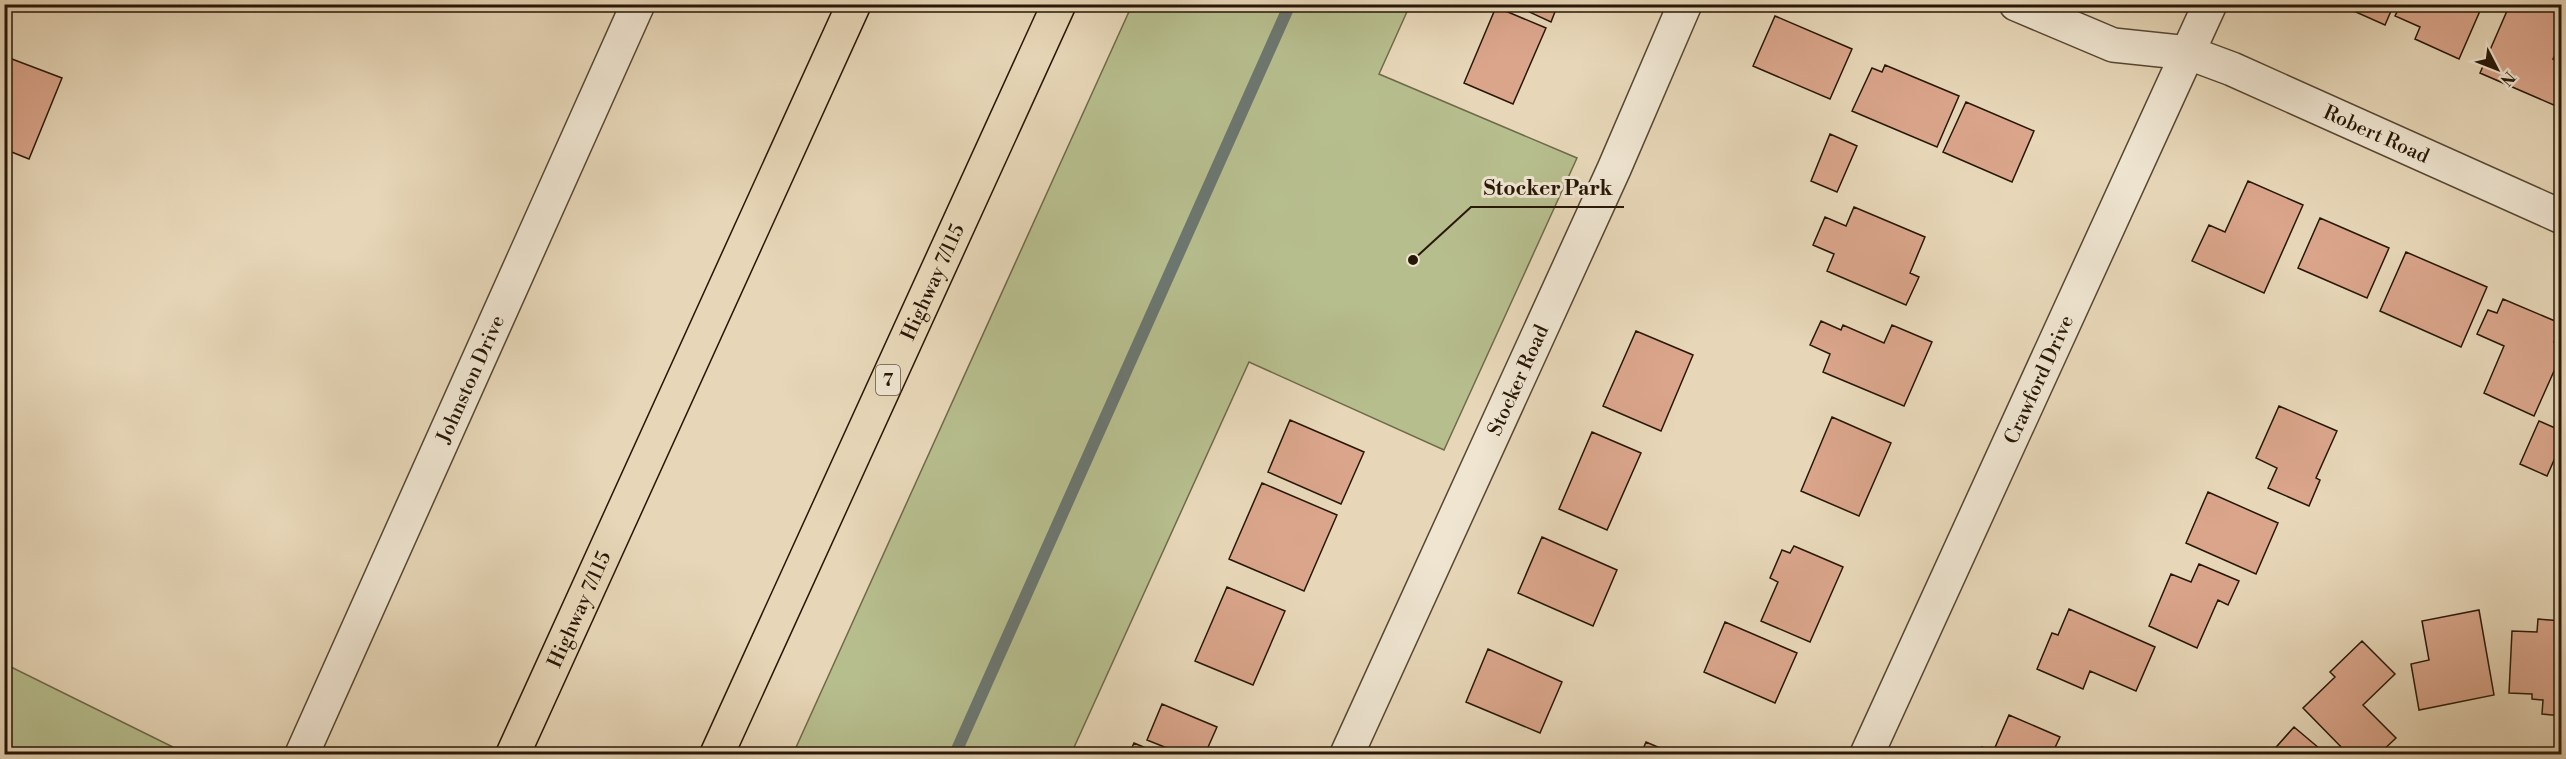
<svg xmlns="http://www.w3.org/2000/svg" width="2566" height="759" viewBox="0 0 2566 759" font-family="'Libre Bodoni',serif">
<rect width="100%" height="100%" fill="#e7d7b8"/>
<filter id="stains"><feTurbulence type="fractalNoise" baseFrequency=".00333" numOctaves="4"/><feColorMatrix values="0 0 0 0 .2 0 0 0 0 .09 0 0 0 0 .02 0 0 0 .5 -.17"/></filter>
<radialGradient id="worn" r=".72"><stop offset=".6" stop-color="#630" stop-opacity="0"/><stop offset="1" stop-color="#630" stop-opacity=".3"/></radialGradient>
<path fill="#b7be8e" stroke="#6f6a4a" stroke-width="1.5" d="M1132,5H1410L1379,74L1577,158L1444,450L1249,362L1071,754H793Z
M4,664H5L187,754H5Z"/>
<g fill="none" stroke-linecap="round" stroke-linejoin="round">
<path stroke="#6c7771" stroke-width="12" d="M955,754L1290,4"/>
</g>
<path fill="#daa58b" stroke="#271707" stroke-width="1.5" d="M1512,4H1558L1551,22Z
M2338,4H2394L2385,25Z
M2401,4H2483L2459,59L2415,39L2420,27L2395,16Z
M2510,4H2562V39L2553,59L2562,63V92L2556,106L2480,73Z
M1496,7L1546,28L1513,104L1464,83Z
M1775,16L1852,49L1830,99L1753,66Z
M4,56L62,78L29,159L4,149Z
M1885,65L1959,96L1937,147L1852,111L1872,68L1882,72Z
M1966,102L2034,131L2012,182L1943,152Z
M1830,134L1857,146L1837,192L1811,181Z
M2248,181L2303,205L2264,293L2192,261L2209,225L2225,232Z
M1854,207L1925,237L1910,273L1919,277L1906,305L1827,271L1834,254L1813,245L1825,217L1846,226Z
M2320,218L2389,248L2367,298L2298,268Z
M2406,252L2487,287L2461,347L2380,311Z
M2503,299L2562,324L2554,342L2562,345V353L2534,416L2484,393L2504,346L2477,334L2488,310L2497,313Z
M1821,321L1841,330L1843,325L1884,343L1892,325L1932,342L1904,406L1823,372L1830,354L1810,345Z
M1636,331L1693,355L1661,431L1603,406Z
M2279,406L2337,431L2316,478L2320,480L2309,506L2268,488L2277,468L2256,458Z
M1832,417L1891,443L1859,516L1801,491Z
M1290,420L1364,452L1341,504L1268,472Z
M2539,421L2562,431V442L2547,476L2520,464Z
M1592,432L1641,453L1607,530L1559,509Z
M1262,483L1337,515L1304,591L1229,559Z
M2208,492L2278,523L2256,574L2186,543Z
M1542,537L1617,570L1593,626L1518,593Z
M1794,546L1843,567L1810,642L1761,621L1778,582L1770,578L1782,550L1790,553Z
M2199,564L2239,581L2228,605L2218,600L2197,648L2149,626L2171,574L2191,582Z
M1227,587L1285,611L1253,685L1195,661Z
M2069,609L2155,647L2136,691L2090,671L2083,689L2037,669L2052,633L2058,635Z
M2479,610L2494,695L2419,710L2411,664L2429,660L2422,621Z
M2538,619L2562,621V716L2542,714L2543,700L2532,699V694L2509,693L2512,631L2537,632Z
M1725,622L1797,653L1775,703L1704,672Z
M2362,641L2395,674L2363,705L2396,738L2379,754H2348L2303,708L2335,677L2330,672Z
M1488,649L1562,682L1540,733L1466,702Z
M1162,704L1217,727L1205,754H1182L1147,740Z
M2009,715L2060,737L2052,754H1979L1982,747L1993,752Z
M2294,727L2326,754H2270Z
M1646,742L1674,754H1641Z
M1134,743L1160,754H1129Z"/>
<g fill="none" stroke-linecap="round" stroke-linejoin="round">
<defs>
<g id="minor">
<path id="s1" d="M2016,4L2113,45L2189,53L2232,69L2562,217"/>
<path id="s2" d="M302,754L638,4"/>
<path id="s3" d="M1347,754L1614,169L1685,4"/>
<path id="s4" d="M1867,754L2210,4"/>
</g>
<g id="highway">
<path id="s5" d="M513,754L854,4"/>
<path id="s6" d="M717,754L1059,4"/>
</g>
</defs>
<use href="#minor" stroke="#574733" stroke-width="36"/>
<use href="#highway" stroke="#271707" stroke-width="36"/>
<use href="#minor" stroke="#efe5d1" stroke-width="33"/>
<use href="#highway" stroke="#e7d7b8" stroke-width="33"/>
</g>
<g text-anchor="middle" stroke-width="6" stroke-linejoin="round" paint-order="stroke">
<rect fill="#efe5d1" stroke="#635544" stroke-width="1.5" x="876" y="365" width="24" height="30" rx="4.5"/>
<g font-size="18" font-weight="bold" fill="#271707">
<text x="888" y="386">7</text>
</g>
<g font-size="20" fill="#271707" stroke="#efe5d1">
<text dy="7" stroke="none"><textPath href="#s1" startOffset="386">Robert Road</textPath></text>
<text dy="7" stroke="none"><textPath href="#s6" startOffset="519">Highway 7/115</textPath></text>
<text dy="7" stroke="none"><textPath href="#s2" startOffset="411">Johnston Drive</textPath></text>
<text dy="7" stroke="none"><textPath href="#s3" startOffset="411">Stocker Road</textPath></text>
<text dy="7" stroke="none"><textPath href="#s4" startOffset="412">Crawford Drive</textPath></text>
<text dy="7" stroke="none"><textPath href="#s5" startOffset="159">Highway 7/115</textPath></text>
</g>
</g>
<path fill="none" stroke="#271707" stroke-width="2" d="M1413 260L1471 207H1624"/>
<circle fill="#271707" stroke="#efe5d1" stroke-width="2" cx="1413" cy="260" r="6"/>
<g font-size="21" text-anchor="middle" font-weight="bold" fill="#271707" stroke="#efe5d1" stroke-width="6" stroke-linejoin="round" paint-order="stroke">
<text x="1548" y="195">Stocker Park</text>
</g>
<rect width="2566" height="759" fill="none" stroke="#e7d7b8" stroke-width="24"/>
<rect x="6" y="6" width="2554" height="747" fill="none" stroke="#271707" stroke-width="3"/>
<rect x="12" y="12" width="2542" height="735" fill="none" stroke="#271707" stroke-width="1.5"/>
<g transform="translate(2497 69) rotate(132)" stroke="#efe5d1" stroke-width="4.5" paint-order="stroke">
<path d="M0-4.5L10 22L0 15L-10 22Z" fill="#271707"/>
<text y="-9" font-size="16" font-weight="bold" text-anchor="middle" fill="#271707">N</text>
</g>
<rect width="100%" height="100%" filter="url(#stains)"/>
<rect width="100%" height="100%" fill="url(#worn)"/>
</svg>
